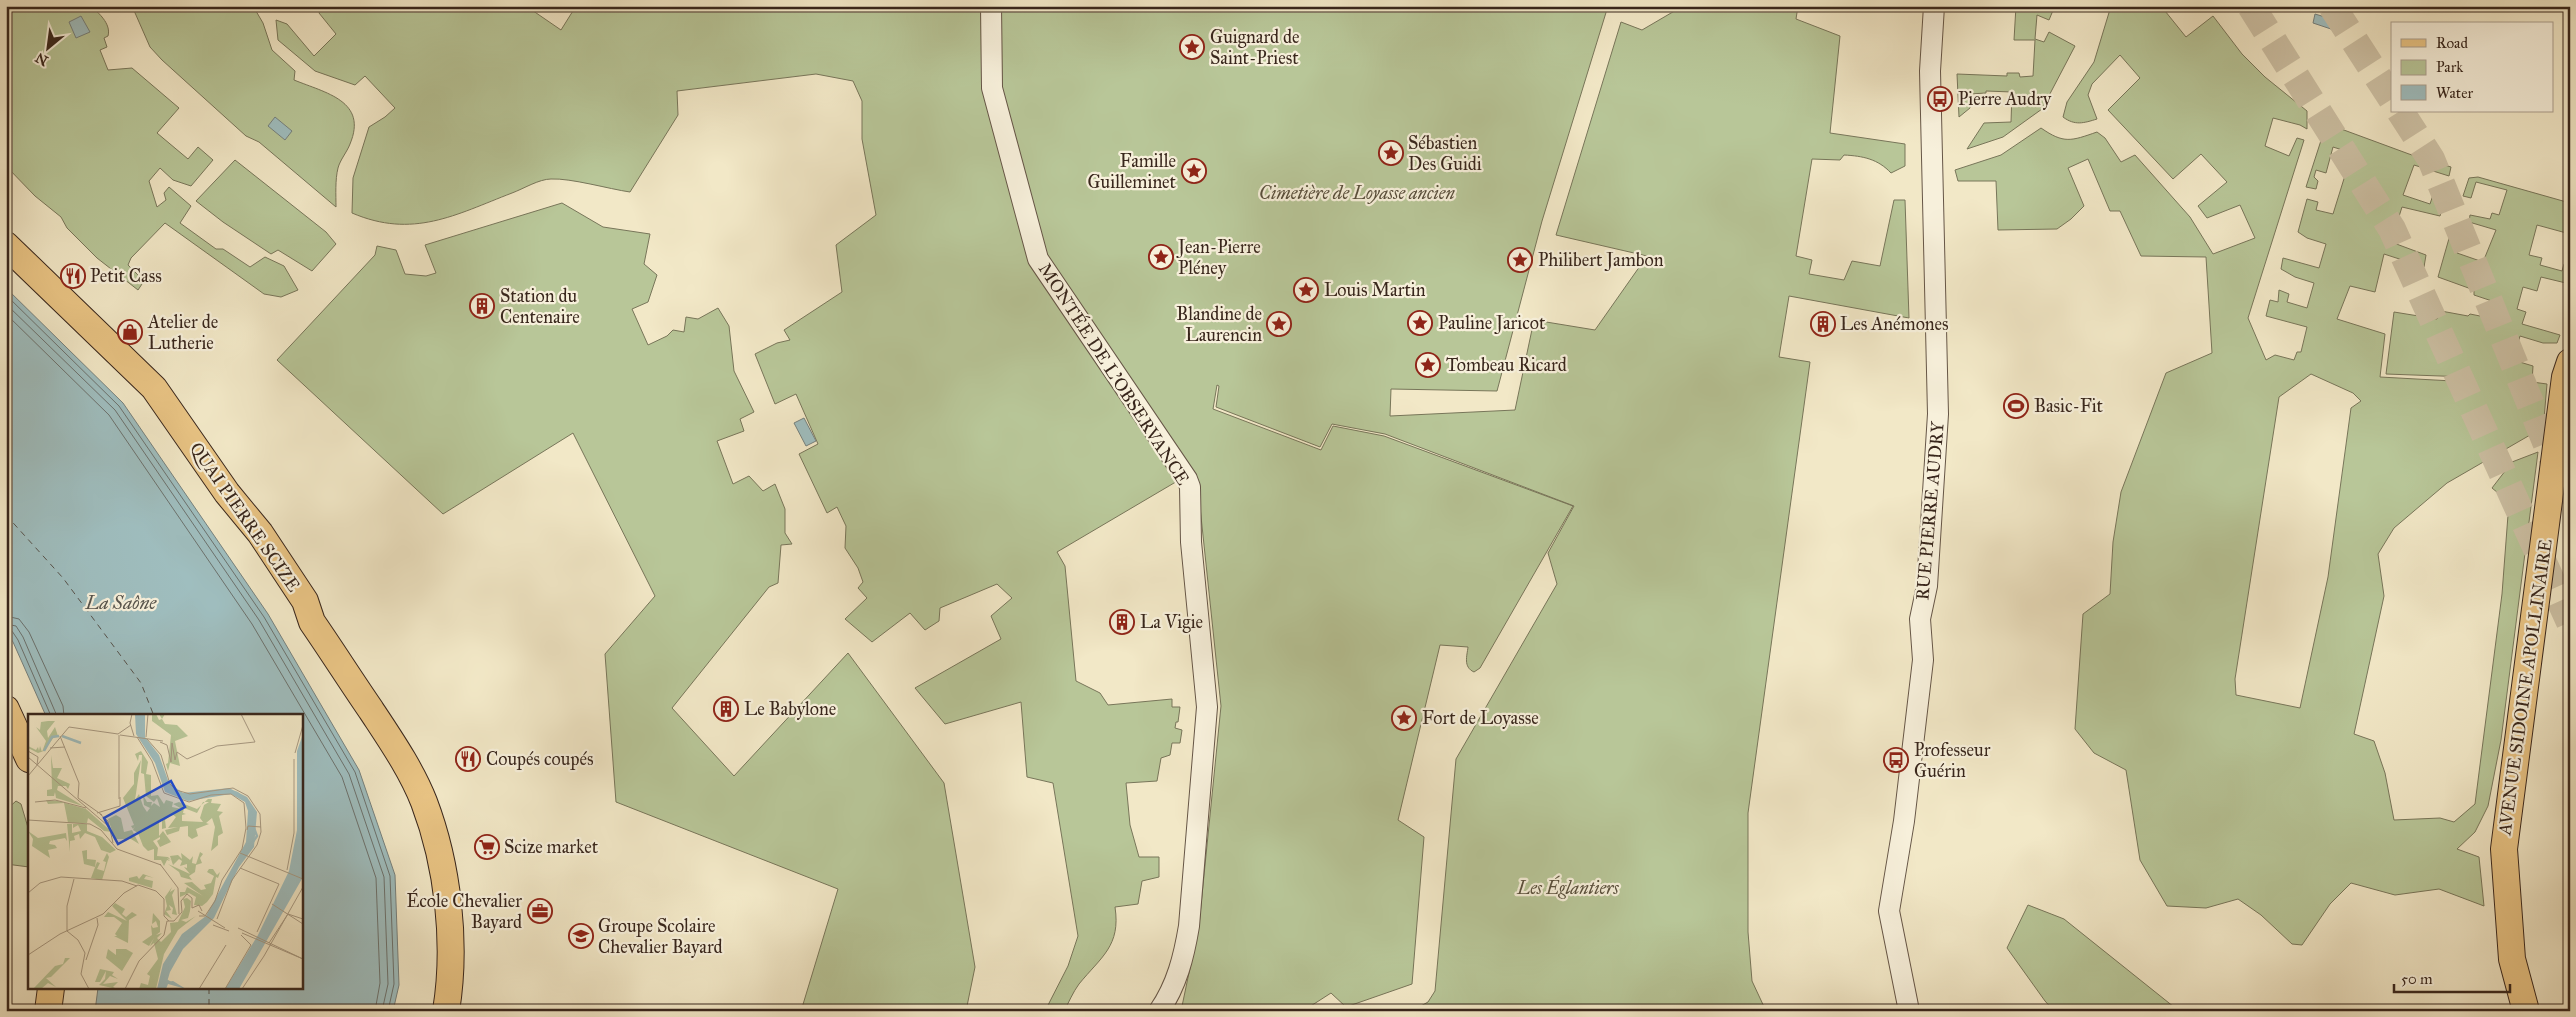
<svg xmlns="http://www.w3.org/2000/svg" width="2576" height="1017" viewBox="0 0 2576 1017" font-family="'IM FELL Great Primer',serif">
<rect width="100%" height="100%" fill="#f2e8c7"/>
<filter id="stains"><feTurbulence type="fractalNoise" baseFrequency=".004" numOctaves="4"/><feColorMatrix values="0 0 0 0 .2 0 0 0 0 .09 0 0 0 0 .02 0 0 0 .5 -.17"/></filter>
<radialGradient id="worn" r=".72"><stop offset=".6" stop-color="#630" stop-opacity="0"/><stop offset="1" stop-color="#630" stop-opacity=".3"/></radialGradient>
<path fill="#b8c698" stroke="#78765a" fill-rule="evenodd" d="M6,6H43L46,9L49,6H96L93,8C101,15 111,25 108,36L104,38L107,47L100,50L108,70L132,68L179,108L157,133L188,159L198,147L213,160L191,186L173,180L160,168L149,181L157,207L166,200L164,193L169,187L191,206L180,223L216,249H223L250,267L265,257L284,266L298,290L281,297L264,294L165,223L131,258L128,265L144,281L138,290L97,258L67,228L61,217L35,196L6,166Z
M132,6H253L263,23L272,50L295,71L294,80C326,93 368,101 350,144C347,152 340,160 338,168C335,180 336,195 336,207L259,142L246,136L162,60L150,47Z
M321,6H526L561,30L576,6H1608L1542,221L1497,391L1391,389L1390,416L1515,410L1534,320L1595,330L1647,256L1556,235L1621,22L1642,30L1683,6H1798L1796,19L1840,36L1830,133L1905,144V166L1891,173C1878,159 1863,156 1844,155L1840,160L1812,159L1796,256L1812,260L1809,274L1844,280L1852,261L1880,266L1894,200H1905L1909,318L1789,296L1779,357L1810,362L1748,813V932L1752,981L1766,1011H1412L1428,1002L1435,991L1456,759L1557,584L1548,553L1574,506L1385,434L1332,424L1320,447L1216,407L1219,386L1217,385L1213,409L1321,450L1333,426L1384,436L1573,506L1480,668L1474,672C1463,667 1467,656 1468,647L1440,645L1398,820L1424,837L1412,984L1346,1007L1331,993L1303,1011H1181L1199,925L1221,706L1198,488L1191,473L1057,552L1065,566L1076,681L1100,693L1108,705L1172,699V707H1180L1178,722H1176L1175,728L1182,730L1180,743H1172L1170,755L1161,758L1157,781L1126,783L1130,825L1139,857H1159V877L1142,881L1138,904L1115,907C1121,946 1101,957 1079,984C1073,992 1069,1002 1064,1011H1045L1068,966L1078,936L1053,783L1027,777L1021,702L945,724L915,688L1001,639L991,616L1012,598L997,584L940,608L939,621L925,630L910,613L872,642L845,619L867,598L858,588L863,582L858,568L845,548L846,526L837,507L827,513L799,454L818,444L796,394L775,404L755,354L777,343L790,340L784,330L842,292L836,245L876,215L862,139V101L853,81L816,74L677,91L678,115L630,192C609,189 571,178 551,179C539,179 523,189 512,193C455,215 413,239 352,213L353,178L369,127L385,117L395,108L365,76L355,85L315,71L278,40L276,20L287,24L314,56L336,34L319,13Z
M2016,6L2054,8L2049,20L2037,15L2035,39L2044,42L2049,32L2075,46L2042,109L2003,137L1967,149L1984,123L2011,122L2012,92L1986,91V93L1970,94V108L1959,117L1957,74L2007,76V73H2019L2020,77L2033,76L2035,40H2014Z
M2111,6H2161L2186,37L2213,16L2242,54L2265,77L2307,111V129L2300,125L2273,118L2265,146L2289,156L2297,138L2304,140L2248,318L2266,360L2275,355L2294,360L2297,352H2301L2307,327L2266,316L2270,300L2278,302L2279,290L2289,294L2287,302L2307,308L2314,283L2295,277L2281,269L2283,258L2319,268L2326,244L2307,238L2298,232L2307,199L2318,202L2316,210L2333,214L2352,153L2333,147L2326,173L2316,170L2314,177L2318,181L2316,189L2306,187L2325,128L2333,126L2409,154L2451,167L2449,176L2414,165L2403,195L2430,204L2435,189H2449L2440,216L2402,207L2391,242L2426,255L2424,267L2384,254L2375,292L2350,286L2337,319L2385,334L2380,377L2471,382L2468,377L2386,374L2394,312L2437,319L2441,311L2468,316L2470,314L2485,317L2498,315L2501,304L2474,295V290L2438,277L2450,235L2460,237L2457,253L2483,262L2496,230L2469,222L2470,215L2490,219L2492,213L2499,215L2507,190L2476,182L2471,198L2463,196L2469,178L2478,177L2570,203V234L2537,225L2529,255L2542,258L2540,265L2562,271L2564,264L2570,267V284L2541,277L2537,291L2523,287L2517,309L2526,312L2522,324L2560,335L2557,343H2543L2520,336L2513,360L2533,366L2532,382L2547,384L2544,419L2537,431L2447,483L2394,528L2378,554L2384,596L2354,734L2374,741L2385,773L2394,820L2440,818L2454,822L2475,804L2502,594L2509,502L2492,488L2512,462L2538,452L2501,740L2488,806L2475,832L2457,849L2479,857L2484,906L2439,889L2395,895L2351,883L2330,904L2302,945L2292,944L2261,915L2238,899L2206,908L2167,906L2140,860L2126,770L2094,753L2075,729L2083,614L2110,594L2113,542L2121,492L2166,373L2212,353L2206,257L2141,256L2120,211H2110L2088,159L2068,168L2084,206L2071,219L2057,229L1998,230L1996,181H1958L1955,170L2001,155L2041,128C2064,144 2071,141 2097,132L2105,138L2121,162L2135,155L2190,217L2213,254L2255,238L2240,205L2207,218L2198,206L2227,182L2201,154L2173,179L2108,110L2140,78L2120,55L2092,84L2088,95L2097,119C2084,123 2075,126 2063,117L2067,102L2094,62ZM2311,374L2353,393L2361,401L2351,408L2328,577L2300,708L2236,695L2235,679L2279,397Z
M235,160L326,232L336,244L312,271L278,250L271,254L223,222L196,201Z
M562,203L603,227L650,234L644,264L657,275L648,302L632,309L648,345L667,336L673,330L684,332L686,317L698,319L718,308L729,326L734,371L754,412L740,419L744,431L717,441L733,484L749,476L763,491L775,484L785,509V533L792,544L781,545L778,583L769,587L672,708L734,776L848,653L944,783L975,967L966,1011H801L838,889L616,802L605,654L655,596L573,433L443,514L277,360L375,255L377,246L396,250L405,274L426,276L436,273L425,245Z
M16,801L21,804L29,831V867L6,864V810Z
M2028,905L2064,919L2179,1011H2054L2045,1001L2007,948Z"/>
<path fill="#9fbebf" stroke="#76817e" d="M2315,14L2335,20L2331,29L2313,23Z
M81,16L90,32L76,38L69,22Z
M275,117L292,131L285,140L268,126Z
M6,288L123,403L268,614L359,770L395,875L399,985L393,1011H95L98,988H301V716H46L13,642L6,632Z
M804,418L816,441L806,446L794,423Z"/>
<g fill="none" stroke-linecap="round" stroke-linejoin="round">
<path stroke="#6c726e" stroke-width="1" d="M6,295L119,406L264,617L355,772L390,876L394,984L388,1011
M6,304L115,410L259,620L349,774L384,877L388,984L382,1011
M6,314L109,415L252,624L342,777L376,878L380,983L375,1011
M6,616L19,619L29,632L63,706L64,716
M6,624L16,626L23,637L57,716
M6,630L12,631L18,640L51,716"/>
<path stroke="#57544d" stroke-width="1" stroke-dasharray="6 5" stroke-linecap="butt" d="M6,515L63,578L141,683L154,716
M209,988V1011"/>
<path stroke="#cdc1a5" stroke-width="28" stroke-dasharray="28 14" stroke-linecap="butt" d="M2251,6L2392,229L2570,622
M2332,6L2392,99
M2400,111L2431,159L2570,501"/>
<defs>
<path id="minor" d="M991,6L992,88L1038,259L1187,479L1190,487L1191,542L1207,707L1189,926C1184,956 1177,985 1159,1011
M1909,1011L1889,911L1904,821L1923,660L1920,619L1927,586L1938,414L1930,71L1934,6"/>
<path id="major" d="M6,245L154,388L227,493L260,533L305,601L312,622C332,651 351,681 371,710C390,739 411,769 424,802C448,865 457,944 446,1011
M6,709L29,759
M48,1011L51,988
M2526,1011L2512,959L2504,849L2565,377L2570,362"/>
</defs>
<use href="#minor" stroke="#665647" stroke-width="22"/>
<use href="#major" stroke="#38261c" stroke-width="28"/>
<use href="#minor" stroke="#f7f0db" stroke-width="20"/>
<use href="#major" stroke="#e9c484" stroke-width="26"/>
</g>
<defs>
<symbol id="sight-ring" viewBox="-11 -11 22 22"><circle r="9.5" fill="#f7f0db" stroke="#8f2418" stroke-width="1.5"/><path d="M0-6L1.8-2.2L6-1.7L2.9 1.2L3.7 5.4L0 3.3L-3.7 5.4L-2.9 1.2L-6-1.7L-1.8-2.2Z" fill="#8f2418"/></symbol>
<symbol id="bus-ring" viewBox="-11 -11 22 22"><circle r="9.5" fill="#f7f0db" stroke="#8f2418" stroke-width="1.5"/><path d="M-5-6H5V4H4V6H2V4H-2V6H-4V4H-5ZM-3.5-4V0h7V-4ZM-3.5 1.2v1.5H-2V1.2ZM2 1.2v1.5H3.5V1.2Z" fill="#8f2418"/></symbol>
<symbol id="restaurant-ring" viewBox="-11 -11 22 22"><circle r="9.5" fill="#f7f0db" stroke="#8f2418" stroke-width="1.5"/><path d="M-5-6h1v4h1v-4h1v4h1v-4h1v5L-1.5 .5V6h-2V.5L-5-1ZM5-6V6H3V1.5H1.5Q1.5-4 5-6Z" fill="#8f2418"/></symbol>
<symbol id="building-ring" viewBox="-11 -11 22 22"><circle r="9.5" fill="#f7f0db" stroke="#8f2418" stroke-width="1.5"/><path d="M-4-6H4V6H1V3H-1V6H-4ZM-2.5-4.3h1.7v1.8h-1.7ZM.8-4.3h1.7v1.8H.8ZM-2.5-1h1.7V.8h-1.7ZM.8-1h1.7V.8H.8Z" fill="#8f2418"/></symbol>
<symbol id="shop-ring" viewBox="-11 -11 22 22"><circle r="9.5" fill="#f7f0db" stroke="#8f2418" stroke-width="1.5"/><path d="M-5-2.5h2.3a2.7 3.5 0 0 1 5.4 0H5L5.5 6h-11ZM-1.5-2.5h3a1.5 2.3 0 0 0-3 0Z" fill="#8f2418"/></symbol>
<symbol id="stadium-ring" viewBox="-11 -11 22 22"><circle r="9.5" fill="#f7f0db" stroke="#8f2418" stroke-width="1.5"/><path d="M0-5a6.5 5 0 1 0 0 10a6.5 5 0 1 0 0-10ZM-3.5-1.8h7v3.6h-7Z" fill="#8f2418"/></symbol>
<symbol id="supermarket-ring" viewBox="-11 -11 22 22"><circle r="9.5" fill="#f7f0db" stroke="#8f2418" stroke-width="1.5"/><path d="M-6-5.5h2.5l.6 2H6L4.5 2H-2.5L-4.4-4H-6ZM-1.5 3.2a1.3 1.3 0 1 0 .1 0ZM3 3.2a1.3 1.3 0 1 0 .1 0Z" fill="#8f2418"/></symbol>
<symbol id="office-ring" viewBox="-11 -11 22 22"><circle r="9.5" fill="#f7f0db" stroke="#8f2418" stroke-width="1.5"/><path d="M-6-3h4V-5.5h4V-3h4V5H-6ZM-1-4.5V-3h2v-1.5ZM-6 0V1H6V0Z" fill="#8f2418"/></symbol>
<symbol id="school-ring" viewBox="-11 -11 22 22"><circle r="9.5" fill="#f7f0db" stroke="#8f2418" stroke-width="1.5"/><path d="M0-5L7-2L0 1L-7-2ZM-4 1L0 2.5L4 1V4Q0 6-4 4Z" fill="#8f2418"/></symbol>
</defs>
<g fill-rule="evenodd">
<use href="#sight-ring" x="1178" y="33" width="28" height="28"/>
<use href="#bus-ring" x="1926" y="85" width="28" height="28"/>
<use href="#sight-ring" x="1377" y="139" width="28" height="28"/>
<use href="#sight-ring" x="1180" y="157" width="28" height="28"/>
<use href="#sight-ring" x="1147" y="243" width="28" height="28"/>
<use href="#sight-ring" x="1506" y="246" width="28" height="28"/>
<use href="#restaurant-ring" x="59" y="262" width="28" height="28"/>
<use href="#sight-ring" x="1292" y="276" width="28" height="28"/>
<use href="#building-ring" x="468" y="292" width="28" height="28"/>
<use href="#sight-ring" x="1406" y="309" width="28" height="28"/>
<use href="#sight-ring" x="1265" y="310" width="28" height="28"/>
<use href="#building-ring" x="1809" y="310" width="28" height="28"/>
<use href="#shop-ring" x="116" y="318" width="28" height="28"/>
<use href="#sight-ring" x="1414" y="351" width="28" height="28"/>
<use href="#stadium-ring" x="2002" y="392" width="28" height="28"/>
<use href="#building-ring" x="1108" y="608" width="28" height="28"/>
<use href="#building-ring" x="712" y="695" width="28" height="28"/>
<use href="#sight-ring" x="1390" y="704" width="28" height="28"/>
<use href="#restaurant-ring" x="454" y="745" width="28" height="28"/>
<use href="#bus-ring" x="1882" y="746" width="28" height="28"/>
<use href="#supermarket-ring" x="473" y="833" width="28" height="28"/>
<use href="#office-ring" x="526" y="897" width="28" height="28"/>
<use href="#school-ring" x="567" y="922" width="28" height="28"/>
</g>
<g text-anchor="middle" stroke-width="4.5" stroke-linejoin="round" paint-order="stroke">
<g font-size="18" fill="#38261c" stroke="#f7f0db" text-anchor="start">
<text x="1210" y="43">Guignard de<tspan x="1210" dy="21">Saint-Priest</tspan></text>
<text x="1958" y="105">Pierre Audry</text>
<text x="1408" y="149">Sébastien<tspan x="1408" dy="21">Des Guidi</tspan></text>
<text x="1176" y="167" text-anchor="end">Famille<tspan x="1176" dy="21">Guilleminet</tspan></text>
<text x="1178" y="253">Jean-Pierre<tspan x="1178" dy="21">Pléney</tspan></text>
<text x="1538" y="266">Philibert Jambon</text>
<text x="90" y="282">Petit Cass</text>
<text x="1324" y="296">Louis Martin</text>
<text x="500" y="302">Station du<tspan x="500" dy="21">Centenaire</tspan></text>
<text x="1262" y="320" text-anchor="end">Blandine de<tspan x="1262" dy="21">Laurencin</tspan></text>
<text x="148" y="328">Atelier de<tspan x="148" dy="21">Lutherie</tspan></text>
<text x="1438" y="329">Pauline Jaricot</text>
<text x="1840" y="330">Les Anémones</text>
<text x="1446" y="371">Tombeau Ricard</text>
<text x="2034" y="412">Basic-Fit</text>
<text x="1140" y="628">La Vigie</text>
<text x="744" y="715">Le Babylone</text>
<text x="1422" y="724">Fort de Loyasse</text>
<text x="1914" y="756">Professeur<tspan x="1914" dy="21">Guérin</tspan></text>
<text x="486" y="765">Coupés coupés</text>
<text x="504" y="853">Scize market</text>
<text x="522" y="907" text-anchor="end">École Chevalier<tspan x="522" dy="21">Bayard</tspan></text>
<text x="598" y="932">Groupe Scolaire<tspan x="598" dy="21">Chevalier Bayard</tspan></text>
</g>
<g font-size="18" font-style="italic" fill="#584e3b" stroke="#f7f0db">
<text x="1357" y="199">Cimetière de Loyasse ancien</text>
<text x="1568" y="894">Les Églantiers</text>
</g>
<g font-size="18" fill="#38261c" stroke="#f7f0db">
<text transform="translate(1114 374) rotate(57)" y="6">MONTÉE DE L'OBSERVANCE</text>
<text transform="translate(1930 511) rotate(-85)" y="6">RUE PIERRE AUDRY</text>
<text transform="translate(245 517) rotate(55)" y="6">QUAI PIERRE SCIZE</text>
<text transform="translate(2525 687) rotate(-82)" y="6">AVENUE SIDOINE APOLLINAIRE</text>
</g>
<g font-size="19" font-style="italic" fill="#57544d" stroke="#f7f0db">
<text x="121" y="609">La Saône</text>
</g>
</g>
<g transform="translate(28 714)">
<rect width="275" height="275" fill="#f2e8c7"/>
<path d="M124,0H128L131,6L134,5L131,0H137L134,5L137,10L149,11L160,22L147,27L152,52L142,49L140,57L138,50L140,49L143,21L124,7ZM20,7H27L19,17L20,24L27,13L30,22L26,23L16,37L10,39L0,34V32L8,36L10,33L11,37L12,32L14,38L18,27L8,13L12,16L13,8ZM113,37L120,48L118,60L123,61V82L130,81L136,90L138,86L145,88L144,93L154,95L145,90L151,88L169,95L180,85H184L183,89L193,90L189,97L195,98L191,102L195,119L190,122V131L183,137L187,113L184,104L178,109L181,110L168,115L170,122L164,125L160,122V112L152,113L151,117L139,121L137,116L150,113L140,114L148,103L144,100L137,106L138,114L134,115V107H131V122L135,117L143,128L132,133L129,127L132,125V123L125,127L130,134L129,142L140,143L143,146L139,144L142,147L139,146L136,152L133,146H126V135L120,137L115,132L110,119L105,116L107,112L105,115L103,112L106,111L95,84L106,70V59L113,46L107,86L111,80L115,92L119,98L122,94L116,91L115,81L119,88H124L123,92L126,89L132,93L129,84L126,88L118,82L116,60L113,59L114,41H111L110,47L107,40ZM175,88H181L176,91L172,104L175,108L154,107V101L158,100L155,99L156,94L169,99ZM23,41L25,54H34L29,64L42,70L40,75L38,72H30L29,76L55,92L28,84L27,78L26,82H19V76L24,75ZM18,86L30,87L58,95L84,118L76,117L60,104L59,109H40L36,89L20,90ZM88,101L93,104L96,118L104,116L111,130L103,125H87L80,105ZM39,110H44V119L53,117L50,111L45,114V110H59V117L74,123L88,136L82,139L73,136L67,123L57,119L52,125L51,120L46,122L47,126L42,127V138ZM0,117L10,124L38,119L39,127L37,124L22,127L21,130L27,131L29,134L20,136L22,144L4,132L5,125ZM59,136V145L68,146L67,153L56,150L54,137ZM172,138L175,140L172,144L174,149L168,151L167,158L161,162L164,166L153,163L151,158L140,150L162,160L156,153L159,154V150L152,152L154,147L151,145L145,151L142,142L150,141L154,145L153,139L162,146L165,142L164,149L168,150ZM79,139L81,143L74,166L63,164L69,148L72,149L69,155L76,157L78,148L75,147ZM181,155H185L189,161L192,158L190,164L188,163L185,180L179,188L174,192L166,191L168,183L161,179L152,183V178H157L159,173L175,182L156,169L164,168L173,176L178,175L176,171L183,169L186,162L179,158ZM115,160L126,164L118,162L116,165L125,167L124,174L101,167V164L109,162L111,165ZM144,173L142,178L147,175L144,181L149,201L144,200L145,194L141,191L143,196L138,197L144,205L136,200L139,192L137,183ZM159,184L163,187L162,197L160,204L153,206L158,208L168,202L150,216L136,240L128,275H111L113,269L120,271L122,262L119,260L130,245L126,229L122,232L126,224L121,232L114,228L124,221L123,211L125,214L130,213L128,207L124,210L125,199L132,207V218L128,221L134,219L129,224L133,228L143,218L142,209L150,208L157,193L155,185ZM87,189L97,195L94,200L98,203L104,198L109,201L101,206L100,229L86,222H89L87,220L94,209L86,203H76L80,198L99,207L84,192ZM80,235L88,241V235H98L105,239L94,257L78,244ZM37,244H42L23,263L18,264L28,273L20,269L13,275H5L27,252L35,250ZM72,255L86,258L84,261L90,265L82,262L75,270L90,268L85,273L89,275L71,271L77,265L78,257L72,268H67Z" fill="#b8c698" fill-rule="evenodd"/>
<path d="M107,0H117V23L131,41L141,69L155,79L201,74L219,83L229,98L226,133L211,153L186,204L155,235L142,258L139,268L145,267L158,275L140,270L138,275H129L135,250L154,220L178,202L218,128L220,97L217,88L203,80L160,87L137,78L127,49L108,20ZM275,20V163L211,275H197L230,221L261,157L269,116V37Z" fill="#9fbebf"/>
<path fill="none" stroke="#9fbebf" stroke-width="2.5" d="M111,0L113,23M34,22L53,29M114,26L127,43L140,74L158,82L166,81M16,37L24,23L31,22M198,77L209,79L219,87L226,110M182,203L201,163L229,122L226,114M143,269L136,265L141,248L158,226L179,206"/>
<path fill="none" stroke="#a89a83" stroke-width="1" d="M104,0L102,9L106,22M90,20L103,11M91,21V85M92,21L135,27M32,22L51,69L50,84L74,101M109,23L124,47L136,79L161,88L183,81L203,80L216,89L218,114L214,135L194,166L187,187L177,202H171M118,23L120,0M119,25L133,41L142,70L148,76L162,80L205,74L220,82L232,100L233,118L229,131L204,166L189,205M132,28L139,31L143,48L144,29L147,46L149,38L159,45L189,32L227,28L213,0M22,34L37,33M0,37L10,43L9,51M267,39L275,11M0,43L79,111M0,62L41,13L90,20M7,88L27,86L58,94M69,99L92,92V83M72,100L80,107L85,129M0,106L62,110L73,116L89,135L133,151M219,116L220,112L233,113M212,139L275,165M132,150L150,174L151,200M212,154L251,170L229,218M259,156L266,119V45M0,179L12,169L33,163L94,167L109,172M244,190L275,210M170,197L197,214M139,207H146L154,198L153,187L159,180L164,184V194L171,191L174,197M185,211L201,217M210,214L275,245M39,217L50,226L57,239L53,260L61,275M39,217V192L46,165M214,219L275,245M241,229L260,200L275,205M0,241L32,220L75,200L96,179L110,171L128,177L136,185V202L141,207M58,246L70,211L69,204M97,275L111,247L136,221L139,207M171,275L198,231M197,275L223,231L213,221M214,275L236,242L275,173"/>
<path fill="#1d4ed8" fill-opacity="0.15" stroke="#1d4ed8" stroke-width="2.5" d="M143,67L157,93L90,130L76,104Z"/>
<rect width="275" height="275" fill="none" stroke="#38261c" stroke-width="2.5"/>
</g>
<rect width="2576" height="1017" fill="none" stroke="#f2e8c7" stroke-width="25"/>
<rect x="8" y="8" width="2561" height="1002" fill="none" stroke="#38261c" stroke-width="2.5"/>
<rect x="12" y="12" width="2551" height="992" fill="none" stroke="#38261c"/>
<rect x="2391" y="22" width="162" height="90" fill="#f7f0db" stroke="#ab9f8f"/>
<rect x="2401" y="39" width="25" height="8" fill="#e9c484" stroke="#ab9f8f"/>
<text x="2436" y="48" font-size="15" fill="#38261c">Road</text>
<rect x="2401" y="60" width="25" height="15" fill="#b8c698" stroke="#ab9f8f"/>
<text x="2436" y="72" font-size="15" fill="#38261c">Park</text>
<rect x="2401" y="85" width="25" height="15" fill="#9fbebf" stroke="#ab9f8f"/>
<text x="2436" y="98" font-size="15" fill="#38261c">Water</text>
<g transform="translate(48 48) rotate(209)" stroke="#f7f0db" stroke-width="4" paint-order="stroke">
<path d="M0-4L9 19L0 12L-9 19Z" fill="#38261c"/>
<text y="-8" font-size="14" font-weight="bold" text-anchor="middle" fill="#38261c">N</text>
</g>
<path d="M2394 984v8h116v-8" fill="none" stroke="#38261c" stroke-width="2.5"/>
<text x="2401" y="984" font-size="15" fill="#38261c" stroke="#f7f0db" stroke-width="4" paint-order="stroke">50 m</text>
<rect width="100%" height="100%" filter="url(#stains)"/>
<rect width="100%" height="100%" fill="url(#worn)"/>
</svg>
